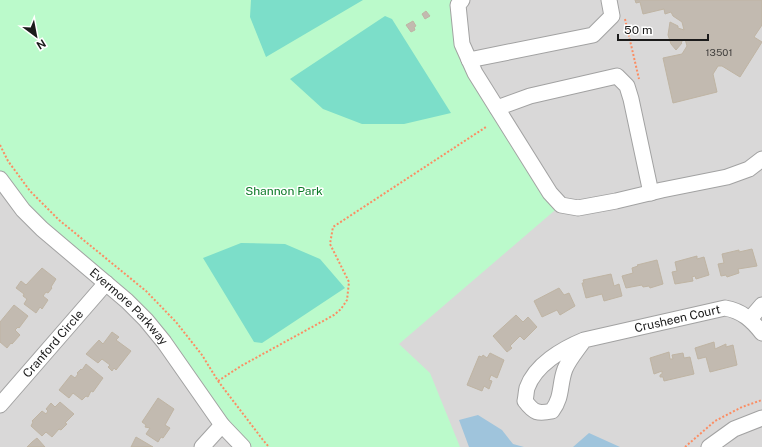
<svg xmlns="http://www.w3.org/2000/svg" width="762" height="447" viewBox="0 0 762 447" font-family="'Public Sans',sans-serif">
<rect width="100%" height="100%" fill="#edebe0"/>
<path fill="#d9d8d8" d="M0,0H762V447H0Z"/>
<path fill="#bbfacb" d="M0,0H462V44L561,205L399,344L430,373L460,447H250L222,425L164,342L30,217L0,176Z"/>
<path fill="#7cdec9" d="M251,0H363L266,57L250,17Z
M385,16L392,19L451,113L404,124H362L323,109L290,79Z
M241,243L285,244L320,259L345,288L262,343L254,342L203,258Z"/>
<path fill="#9fc4dc" d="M478,415L502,430L513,444L524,447H469L459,420Z
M589,433L620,447H573Z"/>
<path fill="#c2bab0" stroke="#bfb4a3" d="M635,0H762V25L754,37L762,42L740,77L722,66H718L713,74L717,92L673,103L663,58L682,54L687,46L685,39L681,42L682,43L676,50L671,44L668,35L670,22L678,26V28L684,30L682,22L673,16L671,12L665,14L664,9L643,14L640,2L636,3Z
M426,11L430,16L425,19L422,14Z
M413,21L416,26L414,27L415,30L411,32L406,25Z
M752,249L757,266L738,269L739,273L727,277L726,275L721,276L718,264L724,263L722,254L739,250V252Z
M697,256V259L704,257L709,275L696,279L695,276L692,277L693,281L675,284L672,272L677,271L675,262Z
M657,260L663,284L650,288L649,286L643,287L642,285L626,288L622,276L633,273L632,268L638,266L637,265Z
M42,268L56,279L51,287L52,288L48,293L46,292L43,296L48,300L42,309L40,307L36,313L24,304L27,299L23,296L24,294L16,288L21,281L26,285Z
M611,274L614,286L619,284L622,296L604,301L602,294L586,298L582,283H584L583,280Z
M559,288L564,295L569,293L575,306L560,315L557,310L542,317L534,301Z
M14,305L28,316L19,328L18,327L15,330L20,335L12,344L11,343L7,348L0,342V322Z
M516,315L523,322L528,317L537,327L524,340L520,336L510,346L512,348L507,352L493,336Z
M112,332L119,337L116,340L131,351L116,370L114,368L112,371L108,367L110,365L102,359L98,363L86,354L99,340L103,344Z
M714,342L715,349L726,344V347L733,345L737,365L710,372L706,357L698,359L695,348Z
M669,352L670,359H673L672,355L683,353L684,358L690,357L694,374L664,381L663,377H660V375L662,374V371L654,374L650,358Z
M490,353L504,360L497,378L491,375L489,380L492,381L489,389L484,386L482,391L467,385L479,356L482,357L483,355L487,358Z
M86,364L103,378L93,392L91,391L88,397L86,396L82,400L73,393L69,398L59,390L71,375L75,378L78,374L77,373L81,369L82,370Z
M158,398L174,409L165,425L170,428L163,438L161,437L158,442L146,434L150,428L145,427L146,425L142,422Z
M60,402L74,414L65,423L67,424L61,430L59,429L52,437L46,432L42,436L31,426L33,422L32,421L42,411L46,414L48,411L46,409L51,403L55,407Z
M136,437L153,447H131Z
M37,438L45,447H27L32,442Z"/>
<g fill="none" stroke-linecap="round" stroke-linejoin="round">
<defs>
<g id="minor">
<path d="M462,0L458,5L462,44L475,73L550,193L561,205L578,208L616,201L662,190L727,177L749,169L762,159"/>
<path d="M469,60L593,35L612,16L609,0"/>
<path d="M497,108L530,96L617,76L627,86L631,99L651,193"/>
<path id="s1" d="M0,179L23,210L42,229L127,301L146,320L164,342L222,425L243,447"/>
<path d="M750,319L762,305"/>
<path id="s2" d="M584,340C578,349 569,359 565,369C559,385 563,396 552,411C538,414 534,413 525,401C526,397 526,392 527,388C535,365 562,349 584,340L725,308C742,311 752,320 762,333"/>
<path id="s3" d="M0,405L106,283"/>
<path d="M202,447L222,425"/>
<path d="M709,447L734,429L762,418"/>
</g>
</defs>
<use href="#minor" stroke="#a2a2a2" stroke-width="17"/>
<path stroke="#fb8d63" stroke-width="2" stroke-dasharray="2 2" stroke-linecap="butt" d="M625,19L639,79
M0,145L8,161L30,191L59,220L146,291L176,322L202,355L218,381L263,440L269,447
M218,381L241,366L334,315L341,309L347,300L349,282L330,244L333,227L486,127
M685,447L715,421L742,407L762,400"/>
<use href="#minor" stroke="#fff" stroke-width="15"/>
</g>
<g text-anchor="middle" stroke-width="3" stroke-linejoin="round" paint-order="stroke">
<g font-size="10" fill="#454340">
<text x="719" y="56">13501</text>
</g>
<g font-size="12" fill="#0a7926" stroke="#fff">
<text x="284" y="195">Shannon Park</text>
</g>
<g font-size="12" fill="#1b1b1b" stroke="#fff">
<text dy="4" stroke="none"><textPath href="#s1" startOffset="182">Evermore Parkway</textPath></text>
<text dy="4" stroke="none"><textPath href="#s2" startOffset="296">Crusheen Court</textPath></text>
<text dy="4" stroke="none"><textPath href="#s3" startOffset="81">Cranford Circle</textPath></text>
</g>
</g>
<g transform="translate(36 36) rotate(148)" stroke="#ffffff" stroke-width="3" paint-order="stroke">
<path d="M0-3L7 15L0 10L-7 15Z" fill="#1b1b1b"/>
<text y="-6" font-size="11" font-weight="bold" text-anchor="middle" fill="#1b1b1b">N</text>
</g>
<path d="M618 34v6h90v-6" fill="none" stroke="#1b1b1b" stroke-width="2"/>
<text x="624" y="34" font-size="12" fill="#1b1b1b" stroke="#ffffff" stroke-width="3" paint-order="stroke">50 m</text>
</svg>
